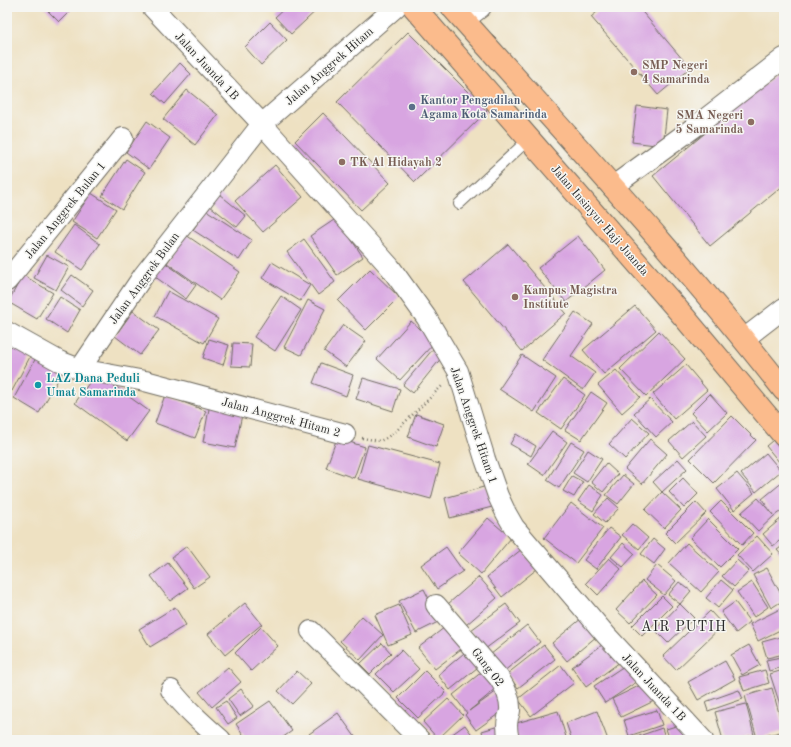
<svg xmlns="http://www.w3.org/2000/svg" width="791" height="747" viewBox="0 0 791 747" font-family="'Old Standard TT',serif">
<rect width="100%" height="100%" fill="#f6f6f2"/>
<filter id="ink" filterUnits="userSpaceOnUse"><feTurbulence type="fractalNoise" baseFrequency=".025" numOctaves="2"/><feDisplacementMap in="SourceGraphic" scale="8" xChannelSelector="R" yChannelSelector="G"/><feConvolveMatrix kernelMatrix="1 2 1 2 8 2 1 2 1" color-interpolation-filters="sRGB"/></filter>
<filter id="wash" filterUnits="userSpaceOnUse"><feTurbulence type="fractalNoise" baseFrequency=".012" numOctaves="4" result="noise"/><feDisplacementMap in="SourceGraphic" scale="16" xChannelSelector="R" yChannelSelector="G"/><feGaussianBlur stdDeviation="0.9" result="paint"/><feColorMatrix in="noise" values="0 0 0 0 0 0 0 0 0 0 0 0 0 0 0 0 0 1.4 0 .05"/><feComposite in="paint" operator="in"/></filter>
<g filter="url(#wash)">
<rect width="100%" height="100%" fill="#eee1c2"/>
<g id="blocks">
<path fill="#d8a5e1" d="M44,7H74L59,22Z
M286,7H320L291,34L275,17Z
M603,7H638L690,68L658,95L591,17Z
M270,22L287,40L261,65L245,47Z
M408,32L487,111L415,182L337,102Z
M180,63L191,74L165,104L153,93Z
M784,68V185L710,246L653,176Z
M187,90L218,115L195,145L163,119Z
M637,106L667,110L663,146L632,142Z
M323,113L390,183L361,210L295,141Z
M147,121L170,138L149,169L126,152Z
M126,159L145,172L122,209L102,196Z
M275,165L303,197L263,232L235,201Z
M91,193L116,209L97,238L72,222Z
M219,194L246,216L237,227L210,206Z
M206,210L252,240L239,260L193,230Z
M337,218L363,257L337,275L310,236Z
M74,225L100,244L82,270L55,252Z
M186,235L240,272L220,300L167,263Z
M578,236L605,270L566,302L538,268Z
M304,239L335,282L318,295L287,252Z
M508,244L566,313L522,351L464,282Z
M47,255L69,267L56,290L34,278Z
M164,262L196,285L186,299L154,276Z
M272,262L310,285L300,301L262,278Z
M370,269L399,297L366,330L338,301Z
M23,275L53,293L37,319L8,302Z
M72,275L93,290L82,306L61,290Z
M168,291L218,319L204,343L155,316Z
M281,296L301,310L275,351L254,337Z
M60,297L80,310L67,333L46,319Z
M308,300L325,309L301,355L284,347Z
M635,306L656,330L604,374L583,350Z
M133,311L159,330L140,355L115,336Z
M575,312L593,324L571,356L595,373L583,390L542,360Z
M411,321L435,342L400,380L377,359Z
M343,325L366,341L346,367L324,351Z
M659,331L685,359L646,396L620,369Z
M209,339L229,345L223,365L203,358Z
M7,343L31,355L12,391L7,389Z
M233,343L252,344L250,367L231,366Z
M438,343L446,352L413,393L403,385Z
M522,355L556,378L534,412L499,389Z
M37,356L63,371L39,413L14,398Z
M321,363L353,375L346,396L313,383Z
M686,365L707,390L674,419L653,394Z
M616,370L640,397L622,413L598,385Z
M96,373L149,411L127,441L75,403Z
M363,378L400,389L393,411L356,399Z
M563,379L585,395L561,429L538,413Z
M591,392L607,403L581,440L565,430Z
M710,394L727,413L708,431L691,413Z
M165,395L206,411L195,438L155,423Z
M650,399L672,422L656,437L634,413Z
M210,403L243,410L235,448L203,442Z
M416,414L444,424L436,447L408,437Z
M732,416L756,440L714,483L690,459Z
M632,418L649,433L625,459L609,444Z
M692,421L706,436L683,457L669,441Z
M552,431L567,442L544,475L528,464Z
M516,434L536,446L531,456L510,444Z
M779,435L784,440V468L766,446Z
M337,438L365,447L354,478L326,468Z
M650,439L667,454L642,484L625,469Z
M571,442L584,450L559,488L547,480Z
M368,445L440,464L431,499L358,479Z
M588,450L602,459L587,482L573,473Z
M766,453L781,471L756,492L741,474Z
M678,459L687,469L662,492L681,510L664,528L645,510L662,492L653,482Z
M606,463L618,474L603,492L591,482Z
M737,473L754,493L734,510L717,489Z
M623,475L634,484L618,504L606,495Z
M572,476L583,482L574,497L563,491Z
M683,478L698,494L684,508L669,492Z
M784,481V509L774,516L758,531L741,513L758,498L773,515L762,499Z
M589,485L603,495L593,511L578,501Z
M487,486L492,507L450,518L445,498Z
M608,498L619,508L605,523L594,514Z
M721,501L753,533L742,545L710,512Z
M696,502L706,513L675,543L665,533Z
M571,503L603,528L576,563L544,538Z
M784,516V537L773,546L763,534Z
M488,518L511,538L481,574L458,553Z
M708,519L738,549L720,567L690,538Z
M632,524L648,538L639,549L622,535Z
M609,528L621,537L596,569L584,560Z
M757,536L773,554L753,572L737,555Z
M653,539L665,549L654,564L641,554Z
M623,543L635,554L623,567L611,557Z
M687,543L719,572L701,592L669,563Z
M784,545V558L777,550Z
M187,546L210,577L194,588L172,557Z
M446,547L463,571L437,589L421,565Z
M522,549L537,569L502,597L487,577Z
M609,558L621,569L598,595L586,583Z
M737,560L749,571L734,587L722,576Z
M168,563L188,588L170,601L151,576Z
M657,565L676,581L664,595L645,580Z
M767,568L784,600L771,608L753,575Z
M479,577L497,598L466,625L448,604Z
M721,580L733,590L718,608L706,598Z
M642,581L657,595L630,623L616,610Z
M679,582L691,591L680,604L668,595Z
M752,582L768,607L754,617L737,592Z
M424,589L440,621L416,633L399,601Z
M662,596L672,606L642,636L632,626Z
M735,602L750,622L736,633L721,612Z
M245,603L262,624L225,655L208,634Z
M506,604L520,623L485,649L471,630Z
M680,604L694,618L668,643L655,630Z
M399,605L412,635L388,645L375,615Z
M175,607L186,625L150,647L139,629Z
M780,609L784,616V628L758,641L750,624Z
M710,611L723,625L676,670L663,656Z
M362,616L383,635L360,660L340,641Z
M582,618L597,636L567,661L552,643Z
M449,624L465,646L435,669L418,648Z
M527,625L540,642L503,672L490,655Z
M261,627L278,646L251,671L235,653Z
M784,636V654L767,658L762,642Z
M606,642L620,662L586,687L572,667Z
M382,643L391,653L370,674L360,664Z
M544,645L555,659L518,688L507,674Z
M749,645L760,665L742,675L731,655Z
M470,648L483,663L450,690L438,675Z
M401,650L419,669L394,692L376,674Z
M781,657L783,667L769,671L766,660Z
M725,661L735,679L698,700L688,682Z
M627,664L638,681L605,703L594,686Z
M561,665L574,683L531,716L518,699Z
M228,667L241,682L212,707L199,692Z
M488,667L502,684L469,711L497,691L508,707L476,730L465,715L467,713L453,695Z
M765,670L769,683L744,691L739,677Z
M783,670L784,674V717L770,674Z
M297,671L311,684L292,704L278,691Z
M425,671L446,692L418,718L398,698Z
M645,683L654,701L621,717L612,699Z
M772,688L784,731L757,738L745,696Z
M241,689L254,706L240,716L228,699Z
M739,690L743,699L708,711L705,702Z
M448,699L463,715L438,739L423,722Z
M226,701L237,718L228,724L216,707Z
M270,701L292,731L279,740H247L236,724Z
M746,704L754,735L734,740H723L715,712Z
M657,710L662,725L629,736L624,720Z
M558,711L566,737L556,740H518L513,724Z
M597,711L608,740H572L566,723Z
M338,713L356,738L353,740H313L309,734Z
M686,723L691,740H670L666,729Z
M465,725L476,740H444Z
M502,725L507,740H484L482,731Z
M662,728L666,740H633V738Z"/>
</g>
</g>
<g filter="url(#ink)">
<use href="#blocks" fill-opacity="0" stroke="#6f6b60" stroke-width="1"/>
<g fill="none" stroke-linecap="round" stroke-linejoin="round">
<defs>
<path id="lane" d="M459,204L529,139"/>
<path id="street" d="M152,7L262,124L390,267L426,317L458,371L485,459L498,496L506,513L514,527L606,635L703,740
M464,20L481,7
M612,187L700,123L784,58
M7,281L123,138
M7,332L59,361L80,369L143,276L262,124L396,7
M744,339L784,308
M80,369L145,381L345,434
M436,605L499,678C505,687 511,699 510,711C510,712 508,717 508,718C506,726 507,732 509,740
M311,631L420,740
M171,690C186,709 203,724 221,740"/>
<path id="highway" d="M414,7L685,318L784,436
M452,7C564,133 680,257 784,390"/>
</defs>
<use href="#lane" stroke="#6f6b60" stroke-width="12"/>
<use href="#street" stroke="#6f6b60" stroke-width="22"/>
<use href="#highway" stroke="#6f6b60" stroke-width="24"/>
<path stroke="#6f6b60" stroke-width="2.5" stroke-dasharray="1 3" stroke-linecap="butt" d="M362,438L380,441L386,438L395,432L443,385"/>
<use href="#lane" stroke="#fff" stroke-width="10"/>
<use href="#street" stroke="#fff" stroke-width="20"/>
<use href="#highway" stroke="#fbbb8c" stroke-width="22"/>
</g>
</g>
<g fill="#8d6e63" stroke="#f6f6f2" stroke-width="1.5">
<circle cx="634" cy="72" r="4"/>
<circle cx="751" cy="122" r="4"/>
<circle cx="342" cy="162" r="4"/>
<circle cx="515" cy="297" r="4"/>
</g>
<circle fill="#5c6f8a" stroke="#f6f6f2" stroke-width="1.5" cx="412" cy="107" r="4"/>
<circle fill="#0f9aa8" stroke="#f6f6f2" stroke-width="1.5" cx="38" cy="385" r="4"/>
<g text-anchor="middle" stroke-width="3" stroke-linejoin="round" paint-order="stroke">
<g font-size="12" font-weight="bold" fill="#785e54" stroke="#f6f6f2" text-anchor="start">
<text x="642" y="69">SMP Negeri<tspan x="642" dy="14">4 Samarinda</tspan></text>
<text x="743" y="119" text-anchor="end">SMA Negeri<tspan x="743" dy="14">5 Samarinda</tspan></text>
<text x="350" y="166">TK Al Hidayah 2</text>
<text x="523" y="294">Kampus Magistra<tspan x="523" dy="14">Institute</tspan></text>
</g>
<g font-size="12" fill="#2b2b2b" stroke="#f6f6f2">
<text transform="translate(207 66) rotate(47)" y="4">Jalan Juanda 1B</text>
<text transform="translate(329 66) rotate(-41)" y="4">Jalan Anggrek Hitam</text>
<text transform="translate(65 210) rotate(-51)" y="4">Jalan Anggrek Bulan 1</text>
<text transform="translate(600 220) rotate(49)" y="4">Jalan Insinyur Haji Juanda</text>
<text transform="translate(144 278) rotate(-54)" y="4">Jalan Anggrek Bulan</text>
<text transform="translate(281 417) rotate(15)" y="4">Jalan Anggrek Hitam 2</text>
<text transform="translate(474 425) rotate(71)" y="4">Jalan Anggrek Hitam 1</text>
<text transform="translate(488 667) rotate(52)" y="4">Gang 02</text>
<text transform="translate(654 687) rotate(47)" y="4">Jalan Juanda 1B</text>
</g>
<g font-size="12" font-weight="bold" fill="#4e5e75" stroke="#f6f6f2" text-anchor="start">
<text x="420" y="104">Kantor Pengadilan<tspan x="420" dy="14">Agama Kota Samarinda</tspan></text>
</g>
<g font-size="12" font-weight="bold" fill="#0d838f" stroke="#f6f6f2" text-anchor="start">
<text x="46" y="382">LAZ Dana Peduli<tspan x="46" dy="14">Umat Samarinda</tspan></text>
</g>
<g font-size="14" letter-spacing="1" fill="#2b2b2b" stroke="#f6f6f2">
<text x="684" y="631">AIR PUTIH</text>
</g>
</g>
<rect width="791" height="747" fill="none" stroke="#f6f6f2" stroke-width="24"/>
</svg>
